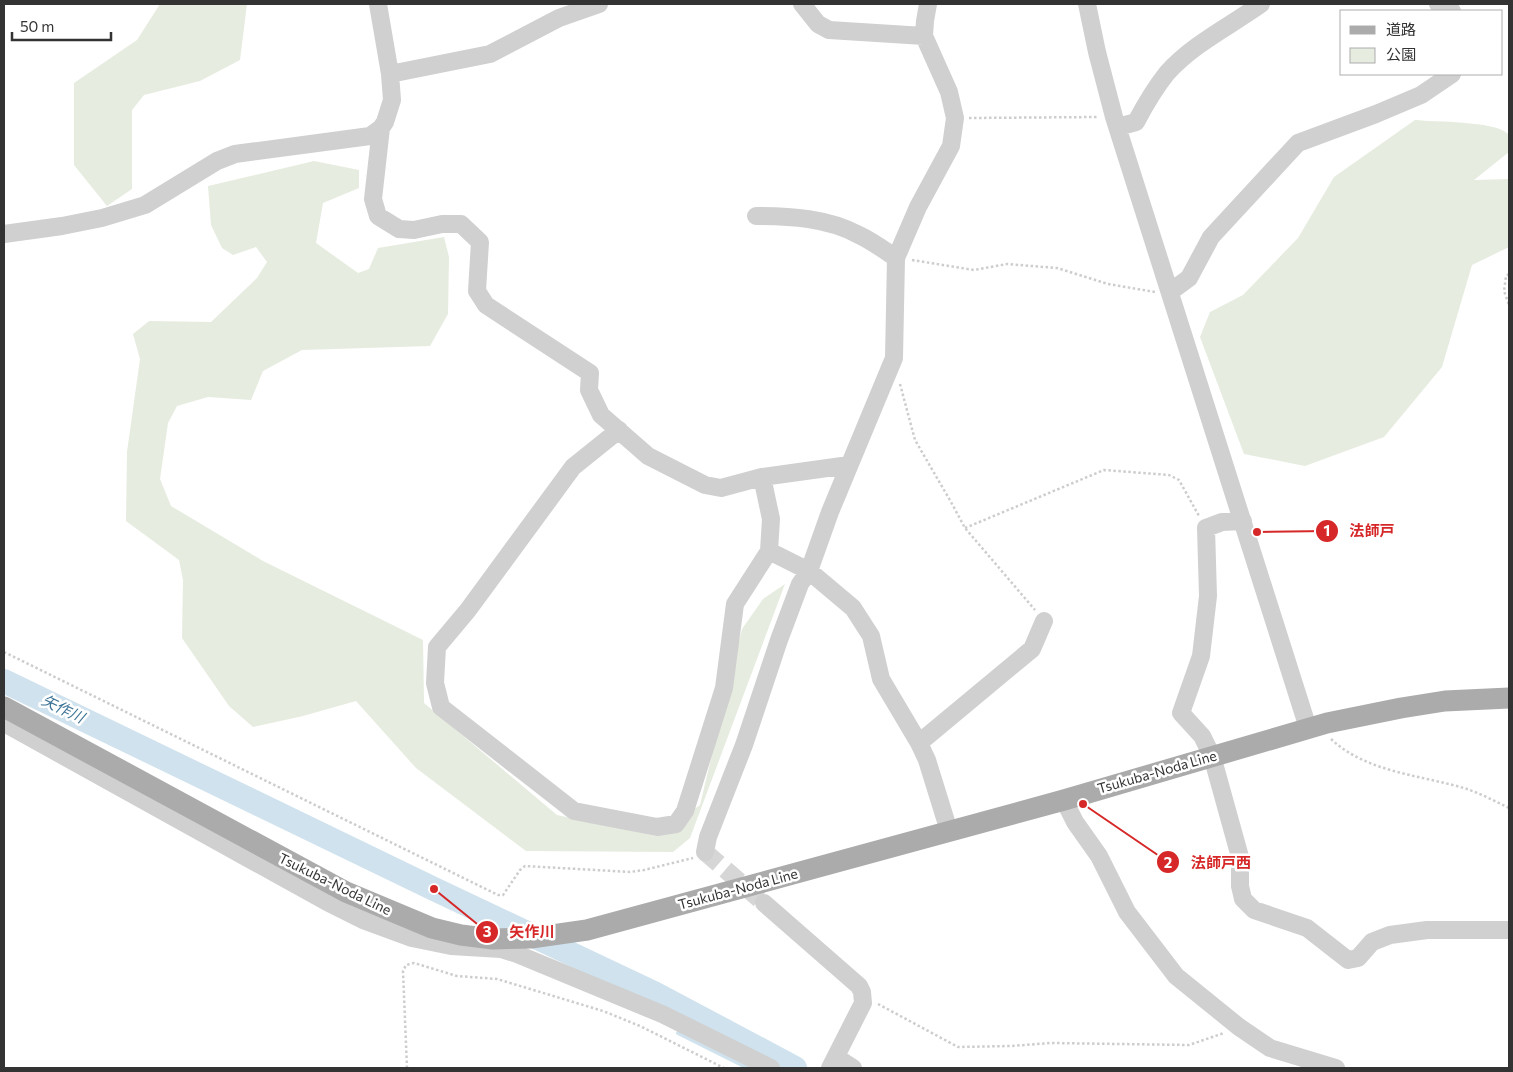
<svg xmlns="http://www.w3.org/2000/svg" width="1513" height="1072" viewBox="0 0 1513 1072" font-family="Commissioner,'Noto Sans JP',sans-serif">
<rect width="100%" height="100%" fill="#fff"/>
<path fill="#e6ecdf" d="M160,4H247L240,60L200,81L144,95L132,110V189L107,206L74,165V83L137,40Z
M1415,120C1435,122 1493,121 1507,133C1511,137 1509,147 1509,152L1474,180L1509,179V247L1472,265L1442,367L1384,437L1305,466L1244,454L1200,337L1210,312L1243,295L1298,238L1334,177Z
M314,161L359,170V188L323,203L316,243L358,273L369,269L378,248L444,237L449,257L448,314L430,346L302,350L263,371L251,400L208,397L177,406L168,423L160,479L171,506L263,561L423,640L424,703L557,815L656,836L700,805L742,629L763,599L785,584L690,838L673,852L526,851L416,768L356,701L303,716L253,727L229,706L182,638L183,580L179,560L126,521L127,452L140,359L133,334L149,321L211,322L257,278L267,262L256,247L233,255L222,248L211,225L208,186Z"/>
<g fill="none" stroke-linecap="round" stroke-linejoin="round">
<path stroke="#cfe2ee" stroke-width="4" d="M678,1033L748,1068"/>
<path stroke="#cfe2ee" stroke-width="24" d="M4,681L434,889L654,993L795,1068"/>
<path stroke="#d6d6d6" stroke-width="18" stroke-dasharray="18 9" stroke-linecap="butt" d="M705,852L764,903"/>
<path stroke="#cdcdcd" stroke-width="2.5" stroke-dasharray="2.5 2.5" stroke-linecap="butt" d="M969,118L1099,117
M912,260L974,270L1007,264L1057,268L1108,284L1155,292
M1509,274L1506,276L1504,291L1509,305
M900,384L915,440L951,502L965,528L1035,610
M965,528L1104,470L1169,475L1179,480L1199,516
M4,652L498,895H503L520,870L525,866L630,872L644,870L693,858
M1331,739C1367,773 1422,775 1467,789C1481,794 1495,801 1509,808
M878,1004L958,1047L1011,1046L1051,1043L1189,1045L1224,1033
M407,1068L403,971L406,965L414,963L457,976L497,979L603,1011L640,1026L724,1068"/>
<path stroke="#d0d0d0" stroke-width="18" d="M802,4L818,24L829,30L924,36
M1087,4L1097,52L1114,117L1308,728
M1438,4L1452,11
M390,74L490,54L559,18L599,4
M1118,127L1136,122C1145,105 1155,88 1167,73C1193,44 1230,26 1261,4
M381,128L373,199L378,216L399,229L414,230L442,224H461L480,242L477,291L486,305L590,373L589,390L601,415L648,456L705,485L721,488L762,477L849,465
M756,216C790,216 828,218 859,235C872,241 884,250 896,258
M4,234L62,226L102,218L145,205L217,161L235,154L370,136L381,128L385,122L392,100L390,74L378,4
M1170,292L1189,278L1211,237L1298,143L1376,114L1421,95L1452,74
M619,430L573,467L468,610L437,647L435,683L441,707L574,811L657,827L676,824L685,811L724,688L735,604L769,551
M762,477L771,519L769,551L809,571L853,608L871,636L881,679L919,743L927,760L949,831
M1243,521L1222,522L1206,528L1208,596L1201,656L1181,713L1202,736L1212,756L1240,857V886L1243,899L1254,910L1307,928L1348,960L1358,958L1372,942L1390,935L1427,930H1509
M4,723L327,902L363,920L412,938L451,946L501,949L517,954L662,1014L771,1068
M919,743L1032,649L1044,621
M1064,800L1075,822L1099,856L1127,912L1176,976L1239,1027L1270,1048L1336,1068
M705,852L708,837L744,745L779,640L800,584L809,571L830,512L894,358L896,258L918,207L951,146L955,118L949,92L924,36L925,21L928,4
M764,903L859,986L862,992L863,1003L830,1068
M836,1057L853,1068"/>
<path stroke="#ababab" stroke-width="21" d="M4,707L346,892L432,928L461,935L493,939L531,938L587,930L1064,800L1327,723L1401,708L1445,701L1509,698"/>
</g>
<g text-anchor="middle" stroke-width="5" stroke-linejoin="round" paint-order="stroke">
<g font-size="14" fill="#333" stroke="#fff">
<text transform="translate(1157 772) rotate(-16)" y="5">Tsukuba-Noda Line</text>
<text transform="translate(335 884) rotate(26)" y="5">Tsukuba-Noda Line</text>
<text transform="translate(738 889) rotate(-15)" y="5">Tsukuba-Noda Line</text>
</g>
<g font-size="15" font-style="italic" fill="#3f7597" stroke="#fff">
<text transform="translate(63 709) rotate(26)" y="5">矢作川</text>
</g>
</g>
<path fill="none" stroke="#d62828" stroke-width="2" d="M1257 532L1327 531M1083 804L1168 862M434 889L487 932"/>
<g fill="#d62828" stroke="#fff" stroke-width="2">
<circle cx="1257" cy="532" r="5"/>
<circle cx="1083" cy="804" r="5"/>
<circle cx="434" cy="889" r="5"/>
<circle cx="1327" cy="531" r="12"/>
<circle cx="1168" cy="862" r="12"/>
<circle cx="487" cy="932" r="12"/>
</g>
<g font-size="15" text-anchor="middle" font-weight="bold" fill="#fff">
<text x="1327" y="536">1</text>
<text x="1168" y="868">2</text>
<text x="487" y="937">3</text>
</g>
<g font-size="15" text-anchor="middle" font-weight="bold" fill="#d62828" stroke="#fff" stroke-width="5" stroke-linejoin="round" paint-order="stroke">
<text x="1372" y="536">法師戸</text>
<text x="1221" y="868">法師戸西</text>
<text x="532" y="937">矢作川</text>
</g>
<rect width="1513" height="1072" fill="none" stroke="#333333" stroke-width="10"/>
<rect x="1340" y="10" width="162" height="65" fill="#ffffff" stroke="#adadad"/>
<rect x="1350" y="26" width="25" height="8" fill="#ababab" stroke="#adadad"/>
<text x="1386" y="35" font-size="15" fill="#333333">道路</text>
<rect x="1350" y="48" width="25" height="15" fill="#e6ecdf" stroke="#adadad"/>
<text x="1386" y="60" font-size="15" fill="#333333">公園</text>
<path d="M12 32v8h99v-8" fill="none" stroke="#333333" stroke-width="2.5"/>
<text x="20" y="32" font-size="15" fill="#333333" stroke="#ffffff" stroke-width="4" paint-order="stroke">50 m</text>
</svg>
